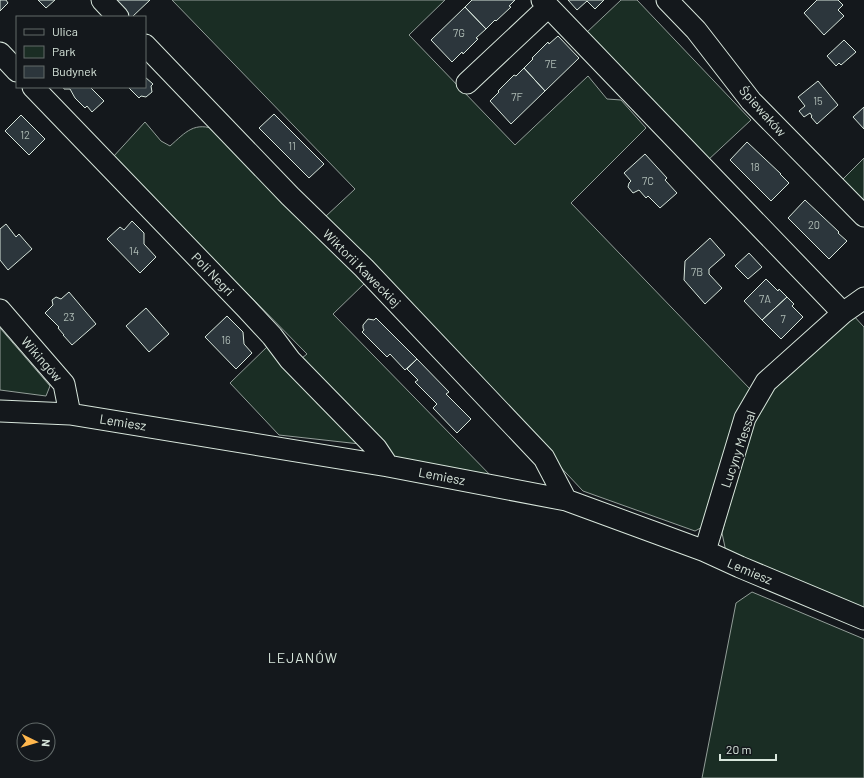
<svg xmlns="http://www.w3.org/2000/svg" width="864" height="778" viewBox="0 0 864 778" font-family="Barlow,sans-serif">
<rect width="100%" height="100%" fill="#14181c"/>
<path fill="#1a2d24" stroke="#939e99" d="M172,0H445L409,35L515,145L588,76L607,99L621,100L646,128L571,203L750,389L708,524L695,531L583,491L325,217L355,189Z
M621,0H637L751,120L707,161L586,33Z
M145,122L161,141L170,146C186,132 194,121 217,130L366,282L333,314L496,481L395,461L302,365V358L307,354L113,157Z
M864,158V202L842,180Z
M852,314L864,327V610L726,552L722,533L739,466L752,428L773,384Z
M0,328L50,386L46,396L0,390Z
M270,344L360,444L279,435L230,383Z
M752,592L864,639V778H702L736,603Z"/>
<path fill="#2c363c" stroke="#d8e6dc" d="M0,0H6L8,3L0,11Z
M38,0H55L46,8Z
M109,0H150L132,17H126Z
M472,0H515L509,6L511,7L496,21L495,20L486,29L465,7Z
M568,0H604L595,9L587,1L577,10Z
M817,0H838L843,5L838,10L844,16L824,35L804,13Z
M465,7L486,29L476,38L478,39L463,54L462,52L452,62L431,40Z
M558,36L579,58L545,91L524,68L533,59L532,58L548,42L549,44Z
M844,40L856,52L841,65L839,63L836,66L827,56Z
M524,68L545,91L511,124L490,101L499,92L498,91L514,75L516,76Z
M145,77L153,84L151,86L152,92L146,97L141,96L139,98L128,87H145Z
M818,81L838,105L817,124L811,117L812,116L810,113L804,117L799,111L805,106L798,97Z
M63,87H90L104,101L92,112L87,106L85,108L75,98L70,89H64Z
M864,107V129L853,117Z
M274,114L324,164L309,178L259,128Z
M21,115L45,139L29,155L5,131Z
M747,142L781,174H780L789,183L771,201L730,160Z
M645,154L667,178L665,180L677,193L660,208L648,196L646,198L639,190L633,193L628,187L629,183L631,181L624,173Z
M805,200L839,232L838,233L847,241L829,259L788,218Z
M132,221L144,233V244L156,257L140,273L107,239L120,227L124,230Z
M6,224L16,237L19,234L32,249L8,270L0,260V229Z
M710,238L725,255L709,269V274L722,288L705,304L684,280L685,261Z
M749,253L762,267L748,279L735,266Z
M766,279L778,291L779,289L787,297L762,320L744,301Z
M69,292L96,324L72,345L63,335H64L58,328L59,327L45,313L53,305L52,300L56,297L61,299Z
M787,297L794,304L792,306L803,317L781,339L762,320Z
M146,308L169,334L149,352L126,326Z
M227,316L243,332L244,344L252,353L236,369L205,337Z
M376,318L417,359L405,370L390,354L387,357L362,332L364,330L363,328V325L368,319L374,320Z
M417,359L449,392L446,394L471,419L457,433L433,408L437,404L415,382L418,380L407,369Z"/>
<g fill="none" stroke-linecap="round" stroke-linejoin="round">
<defs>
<path id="minor" d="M102,0L118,17
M542,0L843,313
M667,0L696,30L751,101L864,216
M145,45L290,196L364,268L544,458L566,500
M0,53L17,71
M467,83L548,7
M33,87L246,308L272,336L290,360L376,448L388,466
M0,310L64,384L70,414
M0,411L70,414L388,466L566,500L705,551L740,567L864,619
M705,551L745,418L766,382L843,313L864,298"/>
</defs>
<use href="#minor" stroke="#d8e6dc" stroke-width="23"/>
<use href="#minor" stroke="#14181c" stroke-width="21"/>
</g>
<g text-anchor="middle" stroke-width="3" stroke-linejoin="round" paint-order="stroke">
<g font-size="11" fill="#adbab4">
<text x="459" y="37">7G</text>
<text x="551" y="68">7E</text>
<text x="517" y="101">7F</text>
<text x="818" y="105">15</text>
<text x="25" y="139">12</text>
<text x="292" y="150">11</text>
<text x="755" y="171">18</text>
<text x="648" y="185">7C</text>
<text x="814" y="229">20</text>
<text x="134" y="255">14</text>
<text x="697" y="276">7B</text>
<text x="765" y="303">7A</text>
<text x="69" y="321">23</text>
<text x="783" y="323">7</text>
<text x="226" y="344">16</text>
</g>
<g font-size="13" fill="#d8e6dc" stroke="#14181c">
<text transform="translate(763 111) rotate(48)" y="5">Śpiewaków</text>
<text transform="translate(362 268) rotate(45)" y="5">Wiktorii Kaweckiej</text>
<text transform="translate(213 274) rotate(46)" y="5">Poli Negri</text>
<text transform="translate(42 359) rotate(49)" y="5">Wikingów</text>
<text transform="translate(123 422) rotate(9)" y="5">Lemiesz</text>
<text transform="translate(738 449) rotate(-71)" y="5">Lucyny Messal</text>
<text transform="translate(442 476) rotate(11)" y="5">Lemiesz</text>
<text transform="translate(750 571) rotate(23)" y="5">Lemiesz</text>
</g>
<g font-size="14" letter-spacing="1" fill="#d8e6dc" stroke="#14181c">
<text x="303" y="663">LEJANÓW</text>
</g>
</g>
<rect x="16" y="16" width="130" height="72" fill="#14181c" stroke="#626a69"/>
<rect x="24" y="29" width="20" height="6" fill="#14181c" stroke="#626a69"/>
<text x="52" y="36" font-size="12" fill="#d8e6dc">Ulica</text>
<rect x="24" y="46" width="20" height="12" fill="#1a2d24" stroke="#626a69"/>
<text x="52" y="56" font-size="12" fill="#d8e6dc">Park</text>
<rect x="24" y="66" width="20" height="12" fill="#2c363c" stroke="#626a69"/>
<text x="52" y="76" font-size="12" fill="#d8e6dc">Budynek</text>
<g transform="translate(36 742) rotate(95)"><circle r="19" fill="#14181c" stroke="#626a69"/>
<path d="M0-3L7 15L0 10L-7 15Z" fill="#ffb74d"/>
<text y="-6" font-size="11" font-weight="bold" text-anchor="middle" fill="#d8e6dc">N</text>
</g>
<path d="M720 754v6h56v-6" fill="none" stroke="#d8e6dc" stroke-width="2"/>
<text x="726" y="754" font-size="12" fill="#d8e6dc" stroke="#14181c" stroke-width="3" paint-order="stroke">20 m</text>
</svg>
